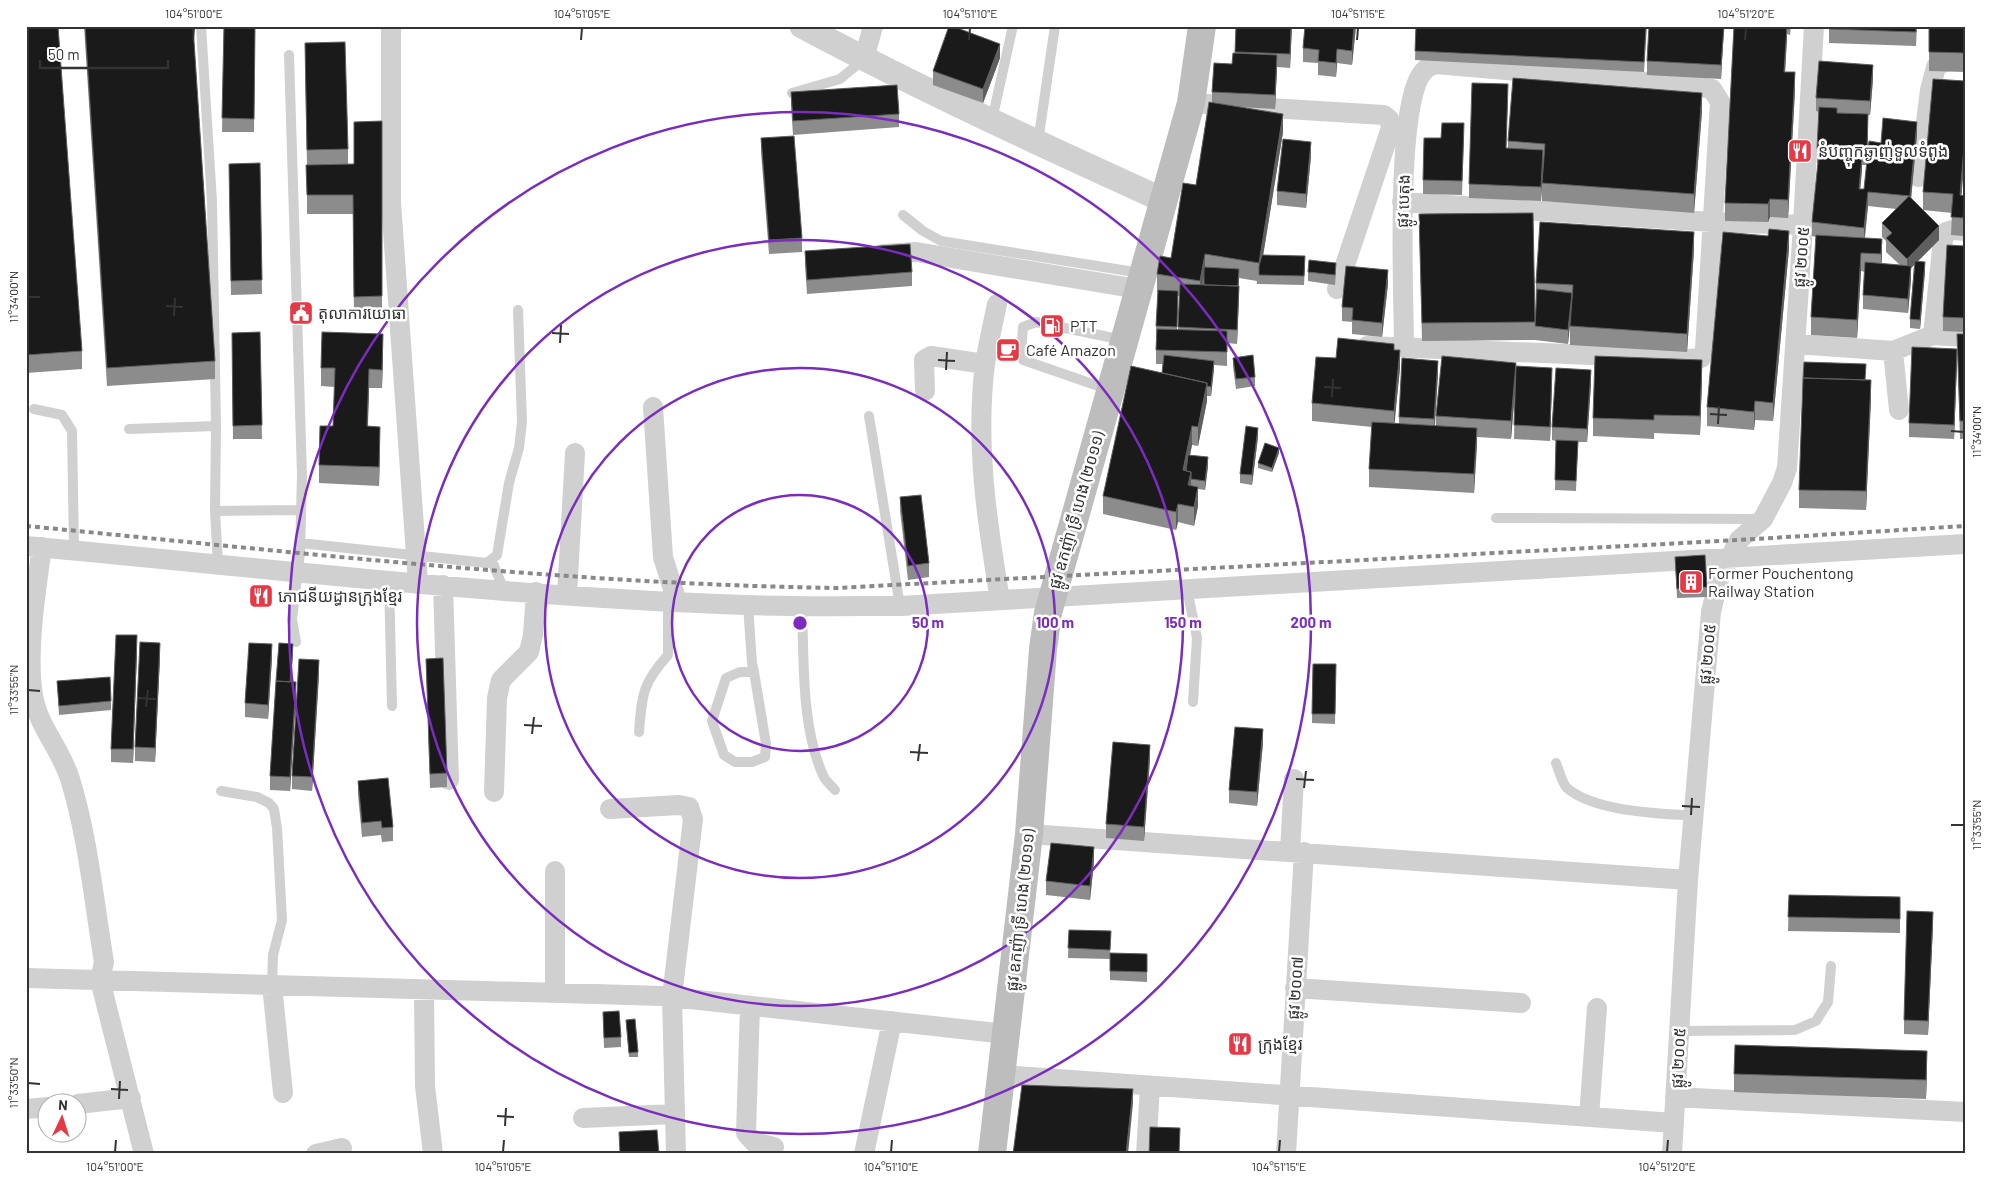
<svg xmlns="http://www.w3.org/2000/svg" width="1991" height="1180" viewBox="0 0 1991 1180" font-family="Barlow,'Noto Sans Khmer',sans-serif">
<rect width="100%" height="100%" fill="#fff"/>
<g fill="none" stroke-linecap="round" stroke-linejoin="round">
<path stroke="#d0d0d0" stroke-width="10" d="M201,26L212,201L216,426
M289,55L302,475L300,553L292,619L296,642
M792,93L840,79L863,60
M992,120L1012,30
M1038,142L1055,26
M903,215L923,231L941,241L1141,273
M1110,390L1023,360L1021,354L1023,327L1036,322L1123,340
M34,409L62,415L72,431L74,550
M869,416L900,606
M129,429L216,426L215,511L218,564
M215,511L301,510
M1496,518L1760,519
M300,543L487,563L497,555L509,483L519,448L522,422L518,310
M492,561L504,590
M389,580L392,706
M1187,589L1197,638L1193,702
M748,605L752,663L754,672L766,744L765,757L752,762H735L724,755L712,721L726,678L740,672H754
M802,606C804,658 801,727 823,775C825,781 831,785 835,790
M639,732C642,695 642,684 668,655V602
M1556,763C1559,770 1562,783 1567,788C1595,812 1658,813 1694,816
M221,791L257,797L269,803L274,809L277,828L282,920L273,955L272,985
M1679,1031L1795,1030L1816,1021L1828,1002L1831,966"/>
<path stroke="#d0d0d0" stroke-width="20" d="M391,26V202L418,583
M864,59L873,26
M1191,103L1384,115L1389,119L1391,128L1337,289
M1919,177L1930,90L1936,67L1947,60L1965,59
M1402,202L1712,222L1803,225
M883,254L916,252L1138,289
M997,304C993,324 988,344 985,364C975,443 987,522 1000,600
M1933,335L1943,240L1946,232L1952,230L1965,231
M1796,344L1893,351L1933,335L1965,337
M1367,346L1689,359L1701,358L1705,349L1720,102L1712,89L1695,86L1435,64C1432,66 1427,67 1425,70C1394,96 1404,301 1404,347
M1893,351L1899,410
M925,391L924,360L931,356L985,364
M653,407L663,557L677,602
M26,546C266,568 505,597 746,605C797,607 849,606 900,606L1965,544
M42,547C36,589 26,654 33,695C38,727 61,749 70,779C88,837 94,902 104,962L100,980L144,1154
M443,585L449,780
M567,595L575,453
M494,792L497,698L501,680L529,652L533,635L536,592
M610,809L679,805L689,807L693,819L672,997L676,1154
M1029,834L1688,880
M1290,851L1294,779
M555,871V993
M26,978L663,996L1006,1034
M272,985L283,1093
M1295,988L1521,1003
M424,990L425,1086L433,1154
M750,1006L746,1133L754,1142L774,1147
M1002,1075L1674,1123
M1675,1097L1965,1112
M78,1104L131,1098
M26,1109L48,1107
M1589,1117L1597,1008
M583,1118L674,1114
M316,1154L342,1148
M864,1154L892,1021
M1146,1154L1150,1086
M1286,1154L1304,852
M1672,1154L1688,880L1711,612L1719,579L1739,540L1763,519L1782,483L1787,468L1803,225L1814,26"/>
<path stroke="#d0d0d0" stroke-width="25" d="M802,26C920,89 1042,145 1163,200"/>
<path stroke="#bdbdbd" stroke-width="28" d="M992,1154L1029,834L1043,649L1048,613L1191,103L1202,26"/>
<path stroke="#888" stroke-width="4" stroke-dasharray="5 4" stroke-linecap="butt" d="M26,526C296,552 566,584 837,588L1739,540L1965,526"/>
</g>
<path fill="#8c8c8c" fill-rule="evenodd" d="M26,26L82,351V369L26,373Z
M84,26H193L215,361V379L107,386Z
M224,26H255L254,132H222Z
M1236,26H1292L1290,68L1277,67L1275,109L1238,107L1283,132L1263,255L1305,265L1304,285L1257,284V281L1239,278L1237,344L1227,343V366L1214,365L1211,396H1207V401L1198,446L1192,445L1190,455L1208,466L1205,490L1198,489V506L1194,526L1178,522L1176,530L1103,514V496L1162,373L1163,364H1156V326L1158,292H1157V274L1171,258L1196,185L1212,103V92L1232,64L1235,53ZM1178,296H1179L1178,329H1177Z
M1305,26H1356L1352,65L1337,63L1336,77L1318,75V63L1303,62V48Z
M1416,26H1647L1644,72L1415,60Z
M1724,26L1721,79L1647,75V61Z
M1733,26H1791L1790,35L1787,34L1785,72L1795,90L1788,218L1770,217L1768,222L1725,221V203L1734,26Z
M1829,26H1917L1916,46L1829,43Z
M1965,26V72L1929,71V28H1940Z
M1000,58L983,103L933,85V71Z
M305,61L348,149V164H354L382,121V315H354L353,214H307V165Z
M1873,79L1870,115H1868L1867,165H1862L1860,189H1864L1881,143L1917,135L1911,199L1939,240L1918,261L1925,271L1920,329L1910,328V319L1914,265L1911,268V280L1908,313L1863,309V295L1865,272L1861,271L1857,338L1811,335V317L1816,237L1812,236V222L1818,163H1817V149L1819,112L1816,111V98ZM1868,206L1896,209L1882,223V237L1886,241V252L1900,265L1881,264L1882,239L1865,238Z
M1965,81V153L1961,196H1965V217L1963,236L1951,235L1952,213L1923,210V192Z
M791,92L899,114V127L793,135L791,106Z
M1508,98L1506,148H1508V141L1702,111L1694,213L1542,201V186L1541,201L1469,198V184Z
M1464,137L1462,195L1423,194V180L1441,138Z
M761,138L802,238V252L769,254L761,152Z
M1311,156L1306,208L1277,205V191Z
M260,163L262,294L231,295L229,164Z
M1533,213L1535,326L1536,283L1694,250L1687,352L1570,345V319L1568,344L1535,340L1422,341L1419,214Z
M1768,236L1789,249L1773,421L1755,420L1754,430L1707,426V407Z
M1965,246V332L1943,331V317Z
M805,251L912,272V286L807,294L805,265Z
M1308,272H1336L1335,285L1308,281Z
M1388,284L1382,337L1352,334V322L1342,321V307Z
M260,332L262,439H233L232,333Z
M1957,334H1965V439H1960Z
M1394,350L1400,368L1394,423L1399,424V417L1438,374L1435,426H1436V416L1516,375L1552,382L1550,441L1514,439L1515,387L1511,439L1477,437L1474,493L1369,487V469L1372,427L1312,421V403L1336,358Z
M383,353L382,388H369L368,426L380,445L379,486L319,483V465L333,426L335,387L321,386V368Z
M1233,358L1255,377V386L1236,389L1233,367Z
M1957,363L1954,439L1909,437V423Z
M1702,379L1700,435L1654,433V439L1593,436V418Z
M1865,380L1871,398L1866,510L1799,508V490Z
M1591,384L1587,442H1578L1576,491L1555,490L1556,441L1552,440V427Z
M1258,437L1252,485L1240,483V474Z
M1279,453L1272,472L1258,468V463Z
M900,497L929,563V577L908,580L900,511Z
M1675,557L1707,587V597L1677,598Z
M137,649L133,763L111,762V749Z
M293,653L291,682L296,696L290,791L270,790V776L276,681Z
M160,657L155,762L135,761V747Z
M272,658L268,719L245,717V703Z
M426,659L447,773V787L430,788Z
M1313,664H1336L1335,724L1312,723Z
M319,674L312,791L292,789V776Z
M57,681L111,701V710L59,715Z
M1263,743L1257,806L1229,803V790Z
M1150,759L1144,841L1106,838V824Z
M358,781L393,827V841L382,842L381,835L362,837L358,795Z
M1094,861L1090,900L1046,895V881Z
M1789,895L1900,897V933L1788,931Z
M1933,925L1928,1035L1904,1034V1020Z
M1069,930L1111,931L1110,953L1147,954V982L1110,980V959L1068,958Z
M603,1012L621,1037V1047L604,1048Z
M626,1020L638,1052V1057H629Z
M1927,1069L1926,1099L1734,1092V1074Z"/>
<path fill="#5f5f5f" d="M1291,26H1292L1290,68V54Z
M1354,26H1356L1352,65V51Z
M1724,26L1721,79V65Z
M1787,26V39L1784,90V72Z
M1000,44V58L983,103V89Z
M1337,49V63L1336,77V63Z
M1277,55V69L1275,109V95Z
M1873,65V79L1870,115V101Z
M1795,72V90L1788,218V200Z
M1702,93V111L1694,213V194Z
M1283,114V132L1260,275H1259V263Z
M1868,114V128L1867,165V151Z
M1917,122V135L1910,210V196Z
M1965,135V153L1960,214V195Z
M1311,142V156L1306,208V194Z
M1543,150V164L1541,201V187Z
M1862,157V171L1859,202V189Z
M1868,192V206L1864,242V228Z
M1770,199V217L1768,222V204Z
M1965,199V217L1963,236V218Z
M1939,226V240L1911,268V280L1908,313L1907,259Z
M1789,231V249L1773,421V403Z
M1694,232V250L1687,352V334Z
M1882,239V258L1881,273V254Z
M1861,253V271L1857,338V320Z
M1205,254V272L1200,299V281Z
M1925,262V271L1920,329V320Z
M1388,270V284L1382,337V323Z
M1239,286V300L1237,344V330Z
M1572,293V306L1568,344V330Z
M383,334V353L382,388V370Z
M1957,349V363L1954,439V425Z
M1400,350V368L1394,429V411Z
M1702,360V379L1700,435V416Z
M1214,361V370L1211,396V387Z
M1438,361V374L1434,433V419Z
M1516,363V381L1511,439V421Z
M1552,368V382L1550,441V427Z
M369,369V388L367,445V426Z
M1591,370V384L1587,442V429Z
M1871,380V398L1866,510V491Z
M1207,383V401L1198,446V427Z
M1755,401V420L1754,430V412Z
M1192,426V445L1183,488V470Z
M380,427V445L379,486V467Z
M1258,428V437L1252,485V475Z
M1477,428V446L1474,493V474Z
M1279,448V453L1272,472V468Z
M1208,457V466L1205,490V481Z
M1191,472V490L1188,485Z
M1198,487V506L1194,526V507Z
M1178,504V522L1176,530V512Z
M137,635V649L133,763V749Z
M160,643V657L155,762V748Z
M272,644V658L268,719V705Z
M293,644V653L290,692V683Z
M319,660V674L312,791V777Z
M296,682V696L290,791V777Z
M1263,729V743L1257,806V792Z
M1150,745V759L1144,841V827Z
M1094,847V861L1090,900V886Z
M1933,912V925L1928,1035V1021Z
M1927,1051V1069L1926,1099V1080Z
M1133,1089V1103L1128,1154H1126Z"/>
<path fill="#1a1a1a" stroke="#5f5f5f" d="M26,26H58L82,351L26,355Z
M85,26H193L215,361L107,368Z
M224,26H255L254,119L222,118Z
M949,26H952L1000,44L983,89L933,71Z
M1236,26H1291L1290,54L1235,52Z
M1305,26H1354L1352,51L1337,49L1336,63L1318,61L1319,50L1303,48Z
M1416,26H1646L1644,62L1415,51Z
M1649,26H1724L1721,65L1647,61Z
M1734,26H1787L1784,72H1795L1788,200L1770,199L1768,204L1725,203Z
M1829,26H1916V32L1829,29Z
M1940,26H1965V53L1929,52V28H1940Z
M345,42L348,149L307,150L305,43Z
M1233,53L1277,55L1275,95L1212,92L1214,63L1232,64Z
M1819,61L1873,65L1870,101L1816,98Z
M1513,78L1702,93L1694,194L1542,183L1545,144L1508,141Z
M1933,79L1965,81V135L1960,195L1965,196L1963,218L1951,217L1953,194L1923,192Z
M1472,83L1508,84L1506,148L1543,150L1541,187L1469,184Z
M897,85L899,114L793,121L791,92Z
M1209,102L1283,114L1259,263L1205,254L1200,281L1157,274L1160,256L1171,258L1183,183L1196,185Z
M1819,107L1837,108V113L1868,114L1867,151L1817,149Z
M1883,118L1917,122L1910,196L1868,192L1864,228L1812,222L1819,152L1862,157L1859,189H1864L1869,141L1881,143Z
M382,121V296L354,297L353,195H307L306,165L354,164V122Z
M1442,123H1464L1462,181L1423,180L1424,138H1441Z
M794,136L802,238L769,240L761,138Z
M1283,139L1311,142L1306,194L1277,191Z
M260,163L262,280L231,281L229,164Z
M1909,196L1939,226L1907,259L1886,238L1892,233L1882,223Z
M1533,213L1535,322L1422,323L1419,214Z
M1540,222L1694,232L1687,334L1570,326L1573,285L1536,283Z
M1769,229L1789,231L1773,403L1755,401L1754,412L1707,407L1723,232L1768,236Z
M1816,235L1882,239L1881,254L1861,253L1857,320L1811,317Z
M910,244L912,272L807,280L805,251Z
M1947,245L1965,246V318L1943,317Z
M1262,255L1305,256L1304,276L1259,275V266Z
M1309,260L1336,263L1335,275L1308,272Z
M1915,261L1925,262L1920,320L1910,319Z
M1865,262L1911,266L1908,299L1863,295Z
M1346,266L1388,270L1382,323L1352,320L1353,308L1342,307Z
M1204,267L1239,269L1238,286L1204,285Z
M1180,284L1239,286L1237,330L1178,327Z
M1537,289L1572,293L1568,330L1535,326Z
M1158,290L1178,291L1177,327L1156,326Z
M1157,329L1227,331V352L1156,350Z
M260,332L262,425L233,426L232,333Z
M322,332L383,334L382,370L369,369L367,426L380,427L379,467L319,465L320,426H333L335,368H321Z
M1957,334H1965V421H1960Z
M1338,338L1394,344V350H1400L1394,411L1312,403L1316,357L1336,358Z
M1912,347L1957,349L1954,425L1909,423Z
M1164,355L1214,361L1211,387L1207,386V383L1162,373Z
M1253,355L1255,377L1236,379L1233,358Z
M1442,356L1516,363L1511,421L1436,416Z
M1595,356L1702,360L1700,416L1654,415V420L1593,418Z
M1402,358L1438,361L1434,419L1399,417Z
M1804,362L1866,364L1865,380L1803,378Z
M1131,366L1207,383L1198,427L1192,426L1183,470L1191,472L1188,485L1198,487L1194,507L1178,504L1176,512L1103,496Z
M1516,366L1552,368L1550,427L1514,425Z
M1556,368L1591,370L1587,429L1552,427Z
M1803,378L1871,380L1866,491L1799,490Z
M1372,422L1477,428L1474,474L1369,469Z
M1246,426L1258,428L1252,475L1240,474Z
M1556,440L1578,441L1576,481L1555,480Z
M1265,443L1279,448L1272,468L1258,463Z
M1188,455L1208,457L1205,481L1191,479V472L1186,471Z
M921,495L929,563L908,566L900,497Z
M1705,555L1707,587L1677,589L1675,557Z
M116,635H137L133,749H111Z
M140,642L160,643L155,748L135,747Z
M249,643L272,644L268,705L245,703Z
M279,643L293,644L290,682L276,681Z
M443,658L447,773L430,774L426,659Z
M299,659L319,660L312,777L292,776Z
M1313,664H1336L1335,714H1312Z
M110,677L111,701L59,706L57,681Z
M276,681L296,682L290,777L270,776Z
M1235,727L1263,729L1257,792L1229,790Z
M1113,742L1150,745L1144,827L1106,824Z
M388,778L393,827L382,828L381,821L362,823L358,781Z
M1051,843L1094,847L1090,886L1046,881Z
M1789,895L1900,897V919L1788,917Z
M1907,911L1933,912L1928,1021L1904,1020Z
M1069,930L1111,931L1110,950L1068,948Z
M1110,953L1147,954V972L1110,971Z
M619,1011L621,1037L604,1038L603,1012Z
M635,1019L638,1052L629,1053L626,1020Z
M1735,1045L1927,1051L1926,1080L1734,1074Z
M1022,1085L1133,1089L1126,1154H1013Z
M1150,1127L1180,1128L1179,1154H1149Z
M657,1130L659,1154H620L619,1132Z"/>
<path fill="none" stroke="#333" stroke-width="2" d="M193,40L194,28M581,40L582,28M969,40L970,28M1357,40L1358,28M1745,40L1746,28M28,297H40M166,306L183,307M174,316L175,298M552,333L569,334M560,343L561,325M938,360L955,361M946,370L947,352M1324,387L1341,388M1332,397L1333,379M1710,414L1727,415M1718,424L1719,406M1951,431L1964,432M28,690L40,691M138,698L156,699M146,707L148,690M524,725L542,726M532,734L534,717M910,752L928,753M918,761L920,744M1296,779L1314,780M1304,788L1306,771M1682,806L1700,807M1691,815L1692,798M1951,825H1964M28,1083L40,1084M111,1089L128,1090M119,1099L120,1081M497,1116L514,1117M505,1126L506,1108M115,1152L116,1140M503,1152L504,1140M891,1152L892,1140M1279,1152L1280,1140M1667,1152L1668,1140"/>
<g fill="none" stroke="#7b2cbf" stroke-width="2.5">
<circle cx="800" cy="623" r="128"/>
<circle cx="800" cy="623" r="255"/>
<circle cx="800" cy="623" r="383"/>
<circle cx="800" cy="623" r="511"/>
</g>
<defs>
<symbol id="restaurant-square" viewBox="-11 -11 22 22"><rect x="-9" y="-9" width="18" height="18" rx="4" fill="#e63946" stroke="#fff"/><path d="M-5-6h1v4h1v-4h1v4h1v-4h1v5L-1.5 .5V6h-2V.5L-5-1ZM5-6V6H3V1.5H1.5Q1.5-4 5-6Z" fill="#fff"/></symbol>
<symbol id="civic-square" viewBox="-11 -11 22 22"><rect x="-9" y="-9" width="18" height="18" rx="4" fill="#e63946" stroke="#fff"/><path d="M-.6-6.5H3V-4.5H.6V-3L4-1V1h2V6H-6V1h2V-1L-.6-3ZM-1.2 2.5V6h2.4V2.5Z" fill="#fff"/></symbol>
<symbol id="fuel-square" viewBox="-11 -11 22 22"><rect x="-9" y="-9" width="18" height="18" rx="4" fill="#e63946" stroke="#fff"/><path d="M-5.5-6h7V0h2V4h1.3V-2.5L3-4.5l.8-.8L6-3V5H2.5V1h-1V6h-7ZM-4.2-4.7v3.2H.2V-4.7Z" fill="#fff"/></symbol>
<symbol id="cafe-square" viewBox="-11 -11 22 22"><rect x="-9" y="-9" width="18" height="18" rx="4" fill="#e63946" stroke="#fff"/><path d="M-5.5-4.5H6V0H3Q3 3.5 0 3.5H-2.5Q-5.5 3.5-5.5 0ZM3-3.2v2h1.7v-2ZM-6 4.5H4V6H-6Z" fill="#fff"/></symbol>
<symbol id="building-square" viewBox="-11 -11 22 22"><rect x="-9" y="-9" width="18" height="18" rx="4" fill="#e63946" stroke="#fff"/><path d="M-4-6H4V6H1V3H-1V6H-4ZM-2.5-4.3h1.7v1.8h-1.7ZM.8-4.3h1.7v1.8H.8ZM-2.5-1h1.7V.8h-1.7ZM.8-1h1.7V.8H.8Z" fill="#fff"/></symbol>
</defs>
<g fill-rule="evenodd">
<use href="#restaurant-square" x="1786" y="137" width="28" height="28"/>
<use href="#civic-square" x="287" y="299" width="28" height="28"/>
<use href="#fuel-square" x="1038" y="312" width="28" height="28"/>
<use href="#cafe-square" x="994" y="336" width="28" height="28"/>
<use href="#building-square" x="1677" y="568" width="28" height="28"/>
<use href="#restaurant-square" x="247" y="582" width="28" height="28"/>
<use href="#restaurant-square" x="1226" y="1030" width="28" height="28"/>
</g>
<g text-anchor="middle" stroke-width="5" stroke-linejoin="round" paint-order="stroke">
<g font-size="16" fill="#333" stroke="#fff" text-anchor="start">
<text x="1818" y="157">នំបញ្ចុកឆ្ងាញ់ទួលទំពូង</text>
<text x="318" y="319">តុលាការយោធា</text>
<text x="1070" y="332">PTT</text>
<text x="1026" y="356">Café Amazon</text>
<text x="1708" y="579">Former Pouchentong<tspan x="1708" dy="18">Railway Station</tspan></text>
<text x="278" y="602">ភោជនីយដ្ធានក្រុងខ្មែរ</text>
<text x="1258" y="1050">ក្រុងខ្មែរ</text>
</g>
<g font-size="16" fill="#333" stroke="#fff">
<text transform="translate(1403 201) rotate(-88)" y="6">ផ្លូវ បេតុង</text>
<text transform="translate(1801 257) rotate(-86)" y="6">ផ្លូវ ២០០៥</text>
<text transform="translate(1076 510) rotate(-74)" y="6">ផ្លូវ ឧកញ៉ា ទ្រី ហេង (២០១១)</text>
<text transform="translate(1707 654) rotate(-85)" y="6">ផ្លូវ ២០០៥</text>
<text transform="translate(1020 910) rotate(-84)" y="6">ផ្លូវ ឧកញ៉ា ទ្រី ហេង (២០១១)</text>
<text transform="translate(1295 988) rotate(-86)" y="6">ផ្លូវ ២០០៧</text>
<text transform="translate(1678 1058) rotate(-87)" y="6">ផ្លូវ ២០០៥</text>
</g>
</g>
<circle cx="800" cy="623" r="8" fill="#7b2cbf" stroke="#fff" stroke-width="2.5"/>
<g font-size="15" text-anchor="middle" font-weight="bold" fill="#7b2cbf" stroke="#fff" stroke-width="5" stroke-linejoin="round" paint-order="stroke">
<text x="928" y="628">50 m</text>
<text x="1055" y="628">100 m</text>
<text x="1183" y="628">150 m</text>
<text x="1311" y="628">200 m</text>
</g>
<rect width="1991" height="1180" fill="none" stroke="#ffffff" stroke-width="55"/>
<g transform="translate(62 1118) rotate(4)"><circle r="24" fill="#ffffff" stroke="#adadad"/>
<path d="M0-4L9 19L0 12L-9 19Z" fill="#e63946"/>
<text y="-8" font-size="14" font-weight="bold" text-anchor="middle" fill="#333333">N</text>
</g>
<path d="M40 60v8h128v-8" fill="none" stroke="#333333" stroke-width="2.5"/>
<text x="48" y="60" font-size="15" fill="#333333" stroke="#ffffff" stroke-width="4" paint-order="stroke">50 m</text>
<rect x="28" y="28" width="1936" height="1124" fill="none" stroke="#333" stroke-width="2"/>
<g font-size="12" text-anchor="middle" fill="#333">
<text x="194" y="18">104°51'00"E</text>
<text x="582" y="18">104°51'05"E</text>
<text x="970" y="18">104°51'10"E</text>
<text x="1358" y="18">104°51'15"E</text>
<text x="1746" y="18">104°51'20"E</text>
<text transform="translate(14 297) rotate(-90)" y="4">11°34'00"N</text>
<text transform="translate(1977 432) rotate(-90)" y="4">11°34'00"N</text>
<text transform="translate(14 690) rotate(-90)" y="4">11°33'55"N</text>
<text transform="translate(1977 825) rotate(-90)" y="4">11°33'55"N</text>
<text transform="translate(14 1083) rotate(-90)" y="4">11°33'50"N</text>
<text x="115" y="1171">104°51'00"E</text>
<text x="503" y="1171">104°51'05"E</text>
<text x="891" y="1171">104°51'10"E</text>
<text x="1279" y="1171">104°51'15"E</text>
<text x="1667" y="1171">104°51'20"E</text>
</g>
</svg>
